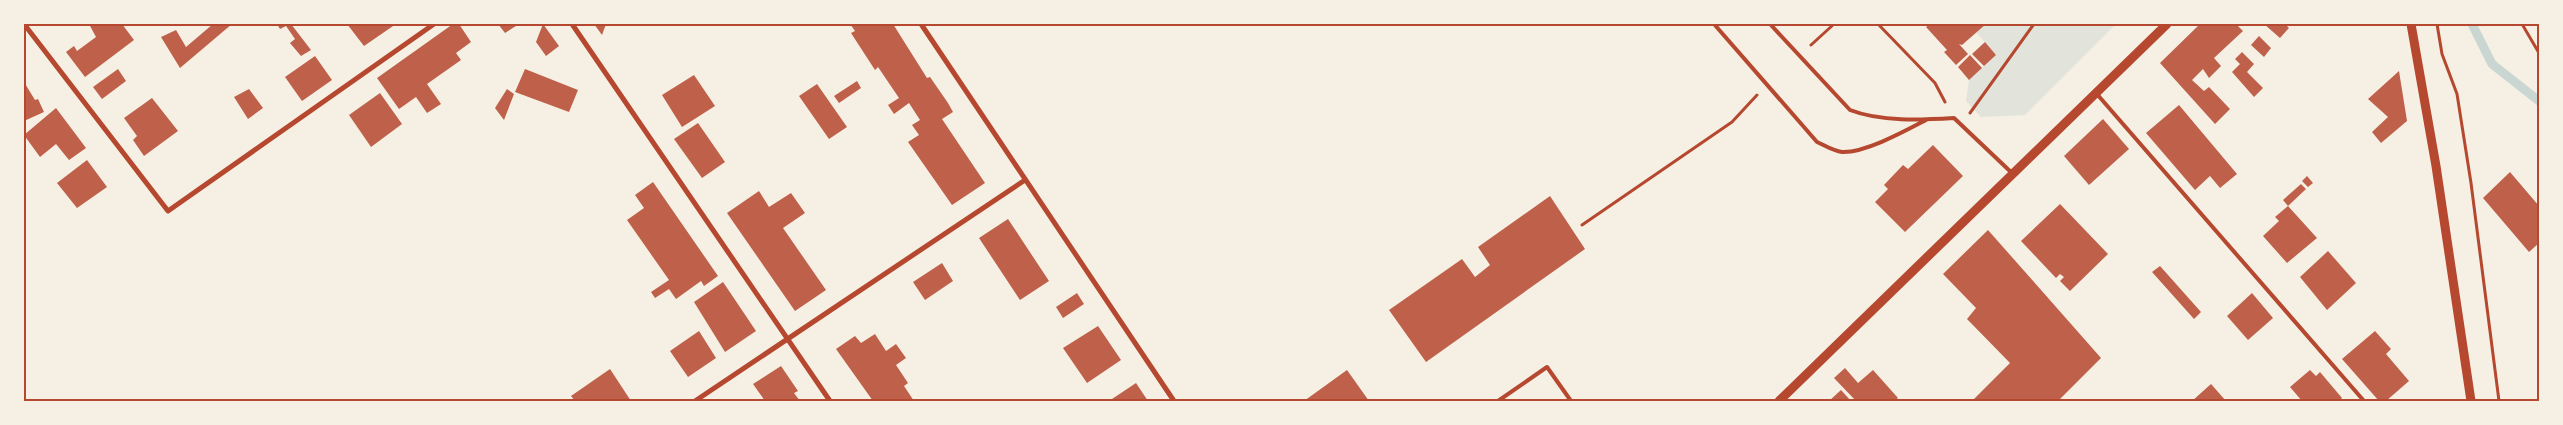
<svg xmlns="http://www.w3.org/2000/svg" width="2563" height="425" viewBox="0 0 2563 425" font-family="'Work Sans',sans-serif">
<rect width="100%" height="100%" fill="#f6efe4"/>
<path fill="#e2e4dc" d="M1986,24H2116L2025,115L1981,117L1966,101L1969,80L1996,55L1976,32Z"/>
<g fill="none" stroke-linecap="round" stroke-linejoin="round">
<path stroke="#c9d6d2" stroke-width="9" d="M2472,24L2492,64L2539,101"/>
</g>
<path fill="#bf614a" d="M89,24H122L134,40L85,77L66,52L74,46L77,51L96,37Z
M213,24H232L180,68L161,37L176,30L186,47Z
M277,24H291L311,50L301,56L290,43L295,39L286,26L280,29Z
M347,24H396L364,46Z
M453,24H459L471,42L456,53L461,60L427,84L441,104L427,113L416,97L399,109L377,78Z
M498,24H519L505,33Z
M543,24L559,46L546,56L536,42Z
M594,24H606L602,35Z
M850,24H893L927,78L930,77L948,103L953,112L942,119L985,183L952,205L908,142L919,135L912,125L920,120L909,103L894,114L888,105L899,98L878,67L875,70L851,33L855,31Z
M1930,24H1986L1962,45L1959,44L1968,54L1956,65L1944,52L1947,50L1926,27Z
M2200,24H2236L2243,31L2214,58L2221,66L2209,78L2203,69L2192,80L2204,91L2209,87L2230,109L2215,124L2160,63Z
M2264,24H2285L2289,28L2280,38Z
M2259,36L2271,48L2264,57L2251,45Z
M1985,42L1996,55L1984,66L1972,54Z
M2242,52L2254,64L2247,72L2263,88L2254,97L2232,72L2240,64L2235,59Z
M1970,55L1982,68L1969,80L1958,67Z
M315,56L332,80L302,101L285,77Z
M118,69L126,81L102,99L93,87Z
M525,69L578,90L569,112L515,92Z
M2399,71L2407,121L2381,143L2372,132L2388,117L2368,99Z
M694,75L715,106L682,127L662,95Z
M857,81L861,88L839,103L834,96Z
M24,82L35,100L38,99L44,112L24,121Z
M817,84L847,127L829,139L799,96Z
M249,89L263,108L248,119L234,97Z
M507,89L514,94L504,120L495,108Z
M380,93L402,124L371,147L349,115Z
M152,98L178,131L144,156L133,140L137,136L124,118Z
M2179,105L2237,174L2220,188L2210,176L2195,190L2146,133Z
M56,108L86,148L69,160L56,144L40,157L24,135Z
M2103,119L2129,149L2089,185L2064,156Z
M698,123L725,162L702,178L674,139Z
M1933,145L1963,176L1905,232L1875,202L1888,189L1884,185L1903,165L1908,169Z
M87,160L107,187L77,208L57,183Z
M2510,172L2539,206V243L2529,252L2483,198Z
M2307,176L2313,183L2308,187L2302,181Z
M653,182L718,276L704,286L701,281L676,299L669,289L655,298L651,292L669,280L627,220L644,208L635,195Z
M2301,184L2306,189L2288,206L2317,238L2287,263L2263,236L2279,221L2275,217L2288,206L2283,200Z
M759,191L769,207L791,193L805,213L783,228L826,290L795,311L727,213Z
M1550,196L1585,249L1426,362L1389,310L1462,259L1475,277L1490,265L1478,247Z
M2060,204L2108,254L2070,291L2060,281L2064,277L2060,274L2056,278L2021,241Z
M1008,219L1049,281L1020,300L979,238Z
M1988,230L2101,358L2058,401H1972L2010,363L1967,319L1976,308L1943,274Z
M2328,251L2356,283L2327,310L2300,277Z
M942,263L953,281L925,300L913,282Z
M2160,266L2201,312L2194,319L2152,272Z
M723,282L756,331L725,352L694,302Z
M1077,293L1084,304L1063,318L1056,307Z
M2252,293L2273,318L2248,340L2227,316Z
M1098,326L1121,360L1087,383L1063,348Z
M699,331L716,358L688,377L670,351Z
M2375,331L2391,349L2386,354L2409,381L2386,401H2379L2342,359Z
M875,334L886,351L896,344L906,358L896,365L908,383L904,386L914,401H873L836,349L855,336L861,343Z
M781,366L798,391L794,393L800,401H765L753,384Z
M1845,368L1858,383L1873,370L1898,398L1894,401H1856L1834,378Z
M610,369L631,401H575L571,396Z
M1347,370L1369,401H1304Z
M2310,370L2316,376L2320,372L2342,398L2339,401H2302L2290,387Z
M1136,383L1148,401H1109Z
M2211,384L2226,401H2192Z
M1841,390L1851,401H1829Z"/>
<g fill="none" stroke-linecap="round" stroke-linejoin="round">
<path stroke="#b5482f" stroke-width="3" d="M1878,24L1935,83L1945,102
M2437,24L2442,54L2457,94L2471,183L2499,401
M2522,24L2539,53
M1811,45L1834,24
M1970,113L2034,24
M1582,225L1732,122L1757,95"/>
<path stroke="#b5482f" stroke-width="4" d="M1714,24L1817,142C1826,146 1833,151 1842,152C1865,153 1905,131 1926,120
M1770,24L1850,110C1881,122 1921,120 1954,118L2013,174
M2096,93L2364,401
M1498,401L1547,367L1571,401"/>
<path stroke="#b5482f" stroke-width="5" d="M24,24L168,211L434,24
M572,24L830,401
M921,24L1174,401
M695,401L1025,180"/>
<path stroke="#b5482f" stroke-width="9" d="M2411,24L2436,166L2471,401
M1779,401L2167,24"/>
</g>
<rect width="2563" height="425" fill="none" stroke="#f6efe4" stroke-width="50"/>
<rect x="25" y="25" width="2513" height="375" fill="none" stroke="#b5482f" stroke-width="2"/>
</svg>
